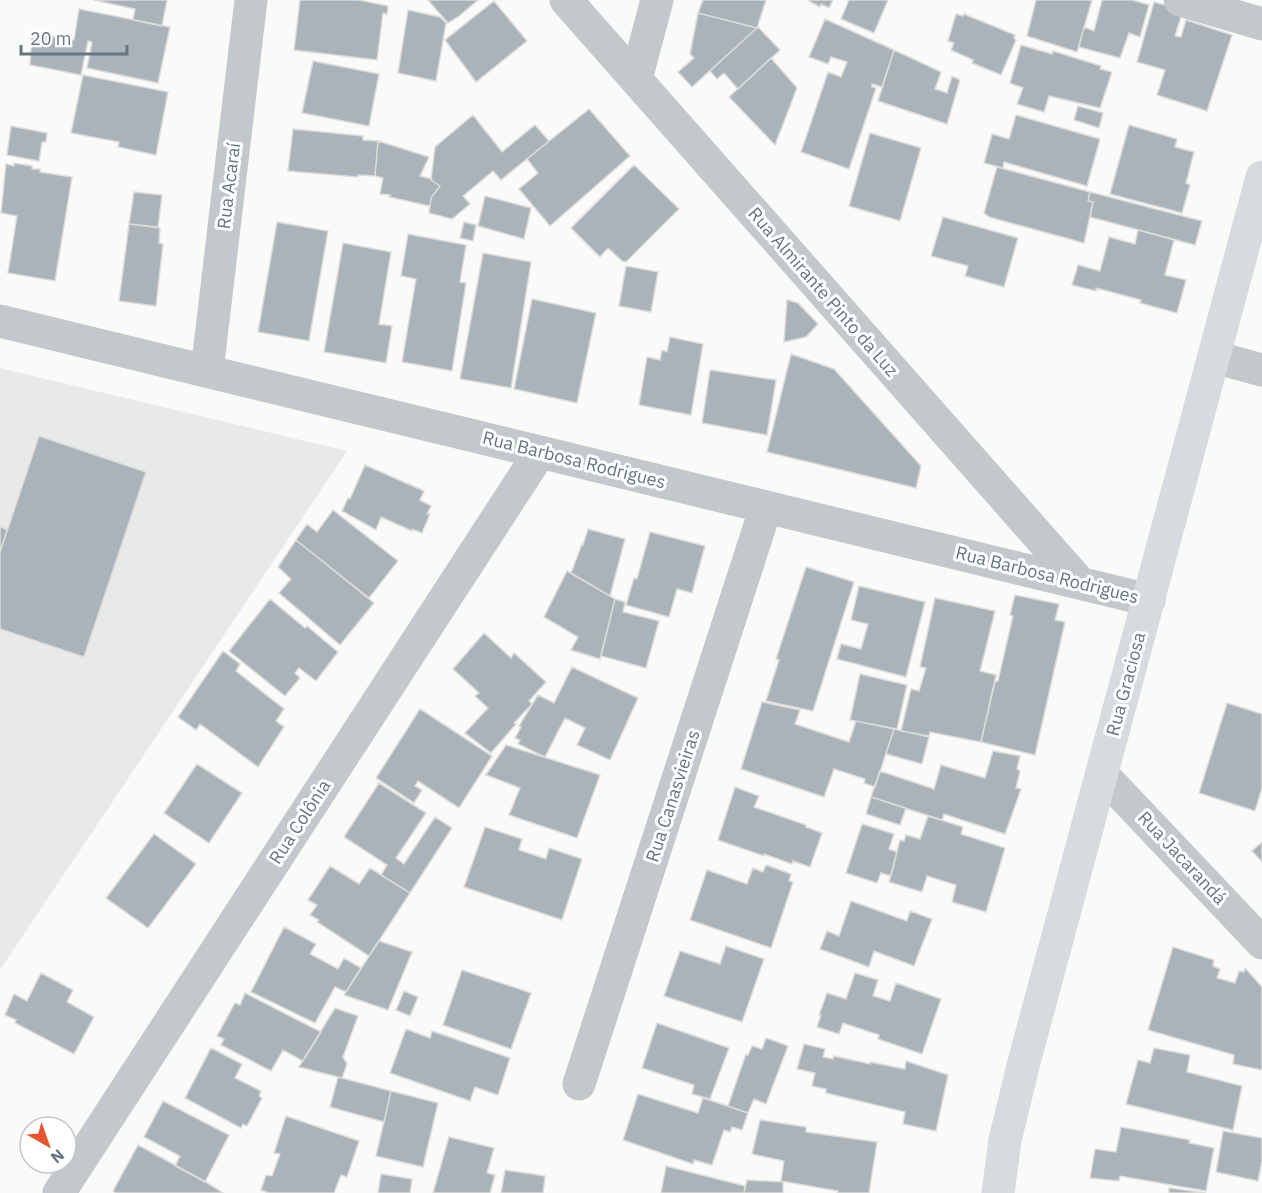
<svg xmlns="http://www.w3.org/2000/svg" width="1262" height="1193" viewBox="0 0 1262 1193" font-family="'IBM Plex Sans',sans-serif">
<rect width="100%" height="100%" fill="#fafaf8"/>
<path fill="#e8e9e9" d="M0,368L347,451L0,970Z"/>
<path fill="#aab3b9" stroke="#dcdcda" stroke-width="1.5" d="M94,0H167L162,26L133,20L135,9Z
M300,0H359L388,6L387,14L383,13L377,60L294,50Z
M428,0H478L458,17L448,23Z
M703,0H766L757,28L698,13Z
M810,0H833L829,8L821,4L820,7L809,1Z
M849,0H888L874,33L841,19Z
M1036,0H1092L1077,52L1027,36Z
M1102,0H1132L1149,5L1140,37L1129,33L1120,58L1079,47L1084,27L1094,31Z
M494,1L527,41L476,82L445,40Z
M1154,2L1183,10L1175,36L1181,37L1186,20L1232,35L1207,111L1157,95L1165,70L1137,62Z
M79,9L170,27L158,83L87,68L92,42L88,41L81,75L30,65L32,33L74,40Z
M408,10L440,17L446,23L436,81L398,73Z
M698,13L757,28L692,87L678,72L694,58L690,54Z
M956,14L963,16L964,14L1015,35L1014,38L1016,40L1001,75L972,63L973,60L951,50L954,43L948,41Z
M825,19L894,50L882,87L872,84V87L876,88L849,169L801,152L828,72L841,77L847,62L831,57L828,64L809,57Z
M758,27L780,50L738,89L724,73L717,79L710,71Z
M1021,45L1052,54L1053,51L1101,66L1100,69L1112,72L1100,108L1049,96L1044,112L1017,104L1023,88L1010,83Z
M894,50L941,72L935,89L947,93L952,76L960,80L947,124L878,101Z
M771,58L797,88L775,145L729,97Z
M313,61L379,74L369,126L302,113Z
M83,75L168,92L156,155L118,147L119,142L71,133Z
M1078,106L1103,113L1099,128L1074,120Z
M589,109L630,156L550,226L519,189L538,173L527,159Z
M473,115L502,152L535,125L549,141L501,180L493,171L463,196L470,204L452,219L429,213L431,198L440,186L431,180L435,147Z
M1016,115L1100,139L1087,186L1004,162L1003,168L984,163L992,134L1009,139Z
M1129,125L1177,139L1175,147L1194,152L1186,183L1190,185L1182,213L1110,194Z
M11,126L47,133L46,142H42L39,161L7,155Z
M293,129L363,136V140L378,141L375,176L358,175V177L288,171Z
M870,133L921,148L900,221L849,206Z
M378,141L429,157L420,176L432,179L431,180L440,186L431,198L430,206L389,197L390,195L380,194L383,178L375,176Z
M14,163L32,166V169H40V172L72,177L55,281L8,273L17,216L1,213L6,164L14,166Z
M634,165L679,209L626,262L622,261L608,248L600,257L571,228Z
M997,167L1090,192L1088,201L1093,202L1084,243L989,217L984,213Z
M134,192L162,195L158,227L129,224Z
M1090,192L1202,221L1195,245L1090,217L1093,202L1088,201Z
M485,196L531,208L524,239L478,226Z
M943,217L1018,238L1004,287L965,276L968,266L931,256Z
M277,222L328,231L309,341L258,332Z
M464,222L476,225L473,241L460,238Z
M129,224L160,228L159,243L163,244L156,306L119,301Z
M1138,230L1174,240L1165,275L1186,280L1177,313L1140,303L1141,300L1096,288V291L1072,285L1078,265L1100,271L1109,237L1135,244Z
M408,234L466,245L460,282L466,283L452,371L402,362L416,279L401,276Z
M343,243L391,252L379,324L392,326L386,363L324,352Z
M483,253L531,262L511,388L460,379Z
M626,266L658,272L651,312L619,306Z
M532,299L596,313L577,403L514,389Z
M787,300L798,303L818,324L806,337L784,342Z
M670,337L703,344L691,415L639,405L647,357L660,360L662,350L667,352Z
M791,354L834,369L921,466L916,488L767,452Z
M710,370L776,380L767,435L702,423Z
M39,436L146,472L84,657L0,629V552Z
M365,465L424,491L420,500L431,506L427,514H430L422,533L412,529V531L381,517L376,530L342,511L348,498L350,499Z
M333,510L398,561L369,598L296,540L307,524L317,532Z
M0,526L7,530L0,552Z
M588,529L625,539L610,596L571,573L582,544L583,545Z
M650,532L705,546L692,593L677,589L669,617L626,605L634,578L637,579Z
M296,540L374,603L340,645L279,593L291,579L278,567Z
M806,567L854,582L813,711L766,701L779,660L776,659Z
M567,571L615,599L600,659L571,650L578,637L544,617Z
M859,586L925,602L906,677L837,659L841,644L861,649L868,624L851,620Z
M1015,595L1059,604L1055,620L1065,622L1035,755L981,742L995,682L998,681L1013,616L1010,615Z
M935,598L995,611L980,671L996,675L981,742L930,732L929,736L901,731L911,689L919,691L926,668L920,667Z
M270,599L305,628L307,626L338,652L316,681L299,668L295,673L300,678L285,696L229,651Z
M615,599L625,602L623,612L659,621L646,668L601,656Z
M484,633L511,658L514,653L546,682L529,701L532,704L514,723L516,724L491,753L465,733L488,708L475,696L479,693L453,669Z
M223,651L240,664L236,671L284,709L276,721L284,727L258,767L200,724L196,730L178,717Z
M572,667L638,698L610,760L577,745L585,728L565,718L545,757L518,744L520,740L515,738L521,727L519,726L538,695L554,703Z
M860,674L907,685L897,729L850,720Z
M762,702L800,710L795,724L849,742L856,721L894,729L875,787L864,783L865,779L834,769L824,797L741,769Z
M1227,703L1262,714V788L1255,811L1199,793Z
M420,709L492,756L459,808L418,781L415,786L422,790L414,803L376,778Z
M894,729L929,737L922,764L886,754Z
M506,745L600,775L577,838L509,815L520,788L486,775Z
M993,751L1020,756L1017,769L1020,771L1016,788L1021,789L1005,834L944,814L942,820L871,797L880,771L934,789L941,765L985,778Z
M197,764L242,793L209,843L164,813Z
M379,783L426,813L396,858L404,864L435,817L452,828L410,893L381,875L387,865L344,837Z
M735,787L759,796L754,807L806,825V827L822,833L810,867L793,861L792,864L764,854V856L718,840Z
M871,797L906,808L900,825L866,814Z
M928,816L963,827L961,834L1005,848L986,912L952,902L956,885L927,876L922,892L889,882L900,840L904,841L906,835L920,839Z
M862,824L894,834L889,849L897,852L891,876L881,873L877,883L846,873Z
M485,827L522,839L519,850L546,859L549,848L582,859L562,920L464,887Z
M154,834L196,864L148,928L106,898Z
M1262,842V862L1252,851Z
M766,865L791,874L789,881L793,882L771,948L690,920L707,870L747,884L753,868L763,872Z
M330,866L359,884L370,868L410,893L369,956L317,922L319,920L310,915L317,905L308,900Z
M851,901L907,921L910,911L932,919L914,966L874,951L869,967L820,949L827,931L839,936Z
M284,927L316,944L310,954L338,969L344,958L361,968L346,992L335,987L315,1023L251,992Z
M379,941L412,952L388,1010L344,995Z
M726,946L764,959L742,1022L664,996L680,951L720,964Z
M1173,947L1214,960L1213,966L1220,969L1217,978L1235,983L1239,971L1244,972L1245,968L1262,987V1070L1233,1064L1234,1055L1148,1030Z
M462,970L531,993L511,1049L443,1025Z
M41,973L73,990L67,1002L94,1017L74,1054L15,1023L16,1020L5,1015L14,994L27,1001Z
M855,973L878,980L873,996L890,1001L896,983L941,999L922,1054L878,1039L879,1035L843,1023L839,1034L817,1027L821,1015H819L827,993L846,999Z
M404,991L418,997L410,1016L396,1010Z
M245,993L321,1032L303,1061L283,1050L271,1071L221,1045L224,1039L217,1036L235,1003L240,1005Z
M335,1008L358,1016L343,1057L347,1064L342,1078L299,1067Z
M657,1023L729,1048L710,1099L692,1094L694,1085L642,1068Z
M406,1029L430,1038L432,1031L510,1058L498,1095L475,1087L470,1101L390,1073Z
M766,1038L788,1046L766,1104L754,1099L748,1113L728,1106L746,1054L748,1055L752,1046L762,1049Z
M804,1044L825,1049L823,1057L833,1059L834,1056L870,1064V1062L905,1069L906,1061L948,1075L936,1131L903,1124L905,1112L826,1093V1089L812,1086L815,1073L797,1069Z
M211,1048L242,1064L235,1078L261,1091L259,1096L262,1098L247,1126L243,1124L241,1128L185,1098Z
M1154,1048L1190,1055L1187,1072L1242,1086L1233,1130L1126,1104L1138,1060L1150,1063Z
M338,1077L391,1091L384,1122L330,1107Z
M391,1091L438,1103L423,1167L376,1156Z
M638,1094L698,1113L703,1098L748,1113L742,1130L732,1127L730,1132L724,1130L712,1165L694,1160L693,1164L623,1140Z
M163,1101L229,1135L205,1182L175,1166L180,1156L144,1137Z
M286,1116L359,1141L347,1177L341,1175L334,1193H269L261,1190L266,1175L272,1176L280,1154L274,1153Z
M760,1120L806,1127V1132L877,1142L869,1193H837L838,1191L781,1181L784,1161L752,1154Z
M1121,1127L1190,1140L1189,1143L1214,1148L1206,1191L1120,1176L1119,1181L1090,1178L1095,1149L1116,1152Z
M1223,1131L1262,1138V1161L1258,1181L1216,1172Z
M449,1137L494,1148L487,1173L495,1175L490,1193H433Z
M138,1145L206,1182L223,1193H116L113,1191Z
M666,1166L745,1186L744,1193H661Z
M505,1170L545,1176L543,1193H501Z
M381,1174L412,1179L410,1193H378Z
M747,1180L783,1182V1193H744Z
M1169,1188L1206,1193H1169Z"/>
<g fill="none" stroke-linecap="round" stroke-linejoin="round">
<path stroke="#c3c8cc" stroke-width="33" d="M566,0L1080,583
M1180,0L1262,24
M636,79L657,0
M0,321L1149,600
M1214,357L1262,370
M207,371L251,0
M1102,774L1262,943
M579,1084L766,507
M59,1193L540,452"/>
<path stroke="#d6dbdf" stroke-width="33" d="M998,1193L1005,1140L1023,1066L1262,177"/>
</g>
<g text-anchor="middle" stroke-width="6" stroke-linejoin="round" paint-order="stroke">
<g font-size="18" fill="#657683" stroke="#fff">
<text transform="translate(229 186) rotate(-83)" y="6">Rua Acaraí</text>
<text transform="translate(823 292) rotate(49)" y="6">Rua Almirante Pinto da Luz</text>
<text transform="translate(574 460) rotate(14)" y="6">Rua Barbosa Rodrigues</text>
<text transform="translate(1047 575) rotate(14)" y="6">Rua Barbosa Rodrigues</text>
<text transform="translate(1126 684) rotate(-75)" y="6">Rua Graciosa</text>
<text transform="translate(673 796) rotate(-72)" y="6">Rua Canasvieiras</text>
<text transform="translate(300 822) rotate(-57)" y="6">Rua Colônia</text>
<text transform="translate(1182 858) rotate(47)" y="6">Rua Jacarandá</text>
</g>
</g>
<g transform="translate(48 1145) rotate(140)"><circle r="28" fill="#ffffff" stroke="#c1c8cd" stroke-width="1.5"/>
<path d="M0-4.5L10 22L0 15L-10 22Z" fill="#e4572e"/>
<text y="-9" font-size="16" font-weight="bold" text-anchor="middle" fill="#657683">N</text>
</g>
<path d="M21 45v9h106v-9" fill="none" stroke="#657683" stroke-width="3"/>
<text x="30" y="45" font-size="18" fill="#657683" stroke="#ffffff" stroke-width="4.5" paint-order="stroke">20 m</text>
</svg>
